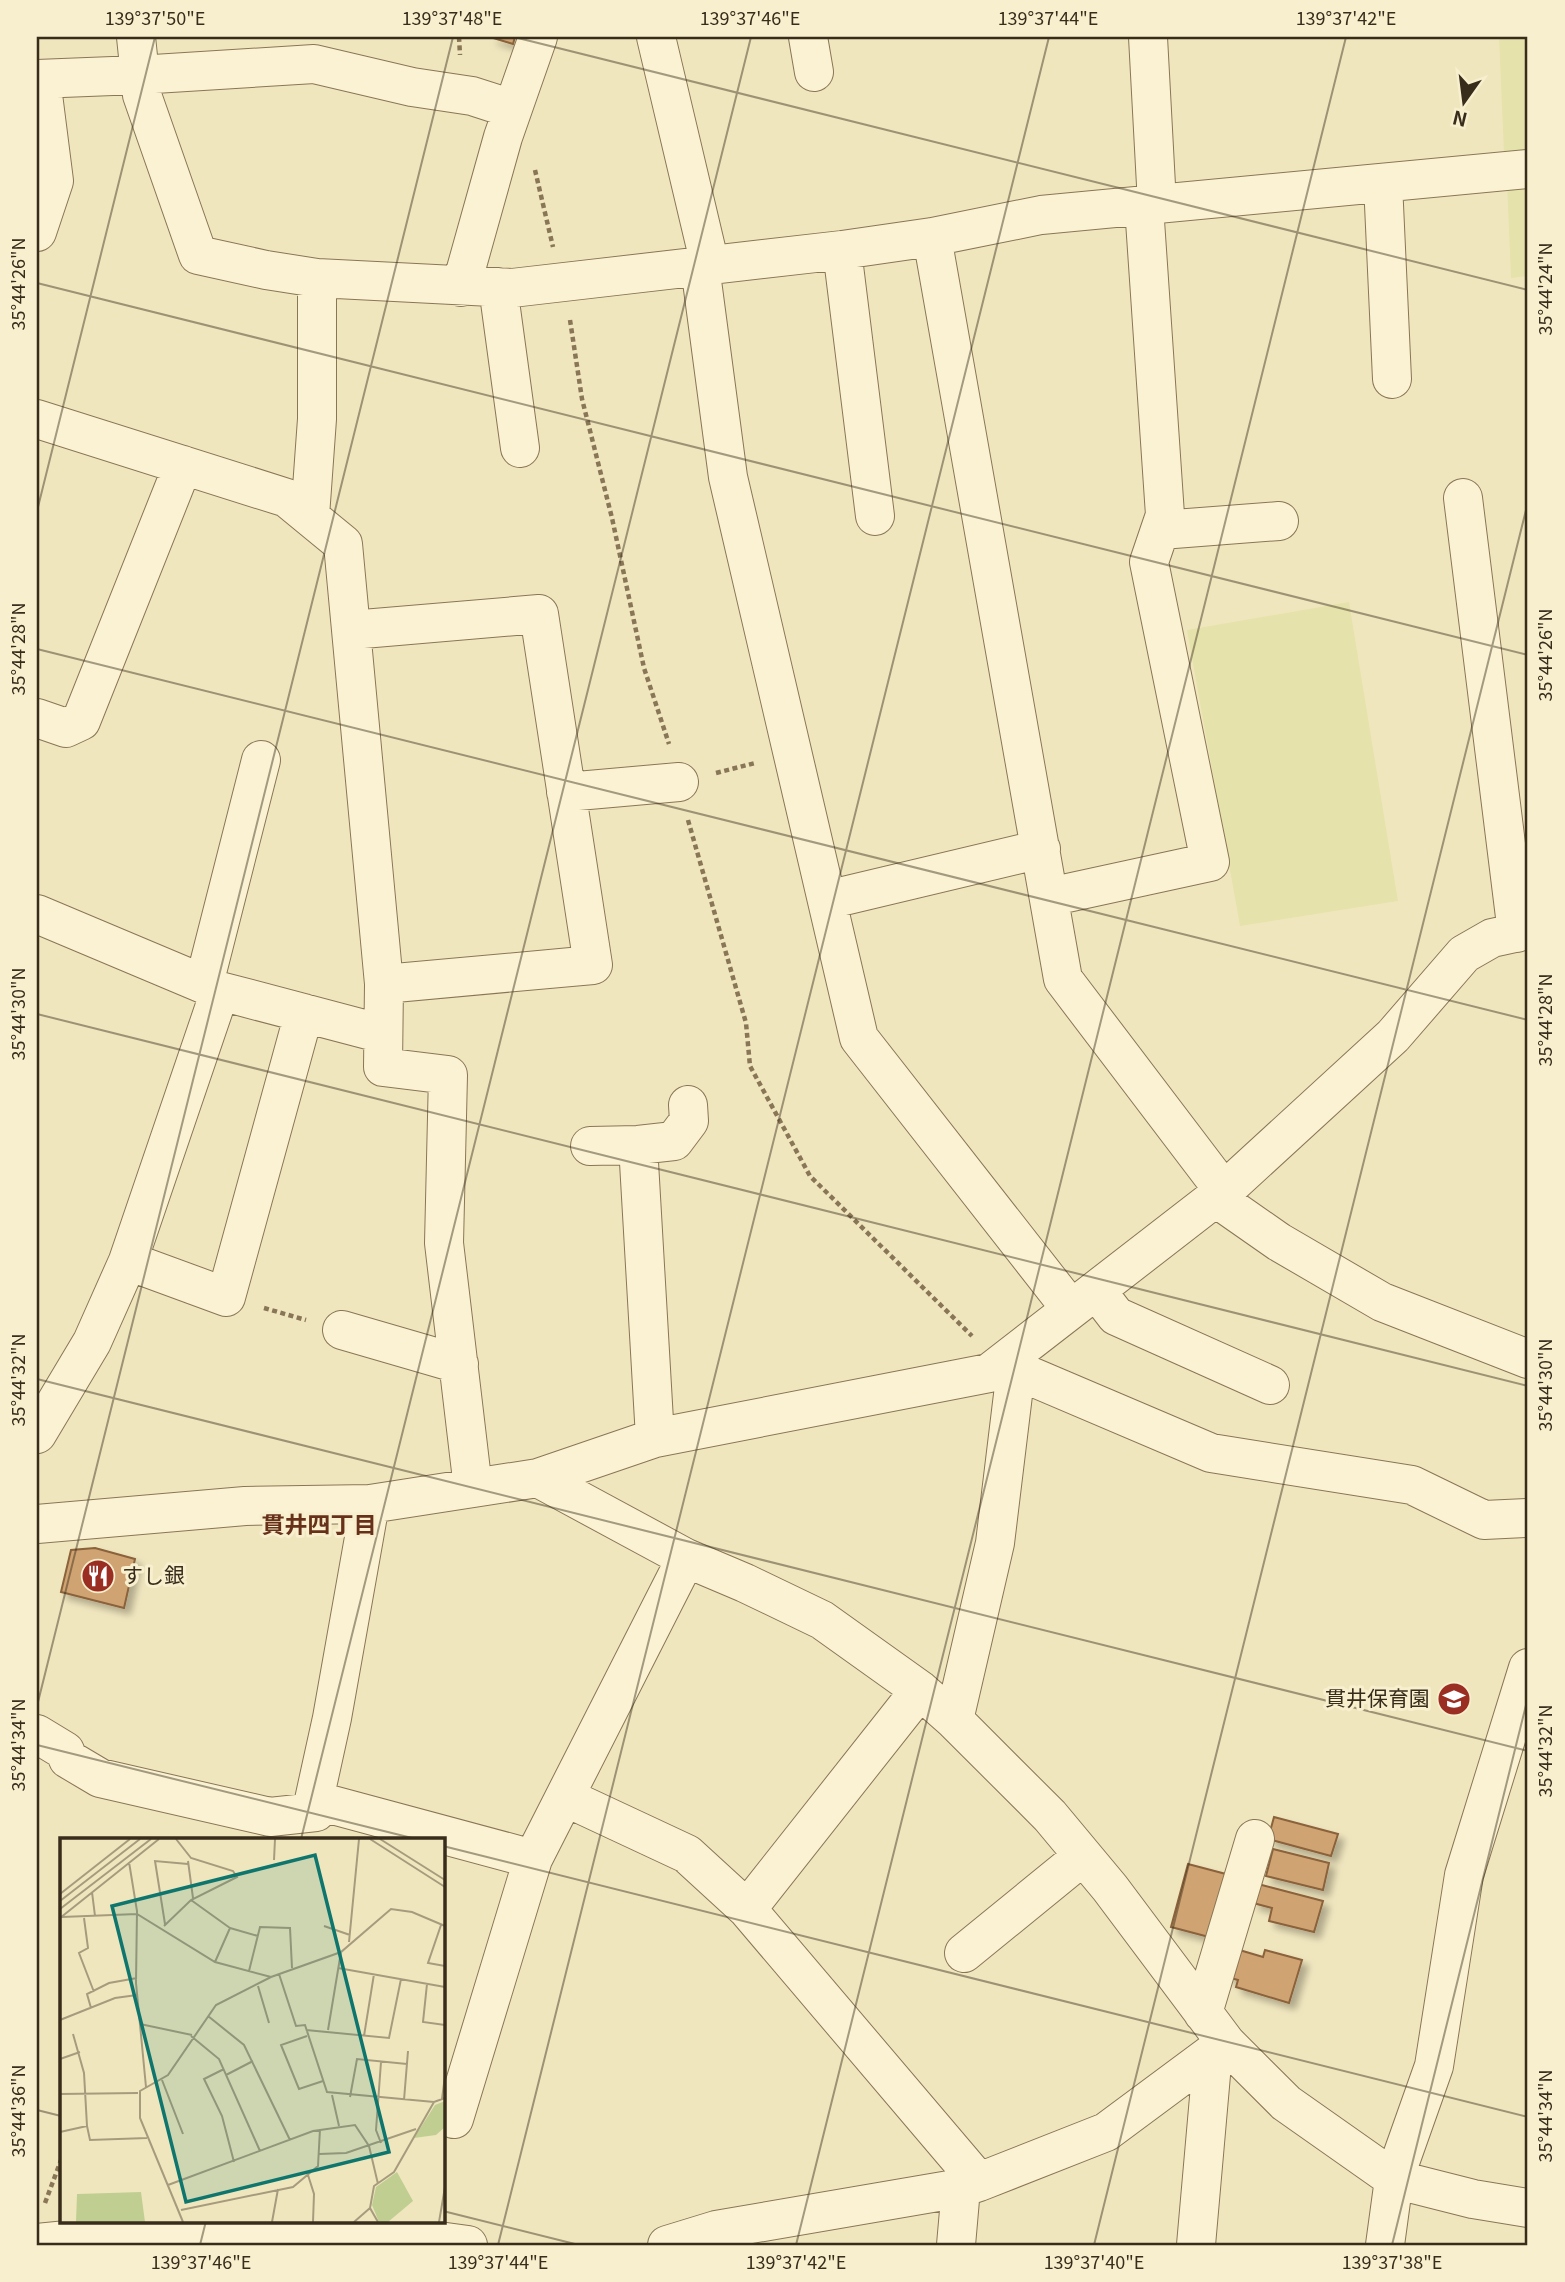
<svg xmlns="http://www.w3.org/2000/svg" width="1565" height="2282" viewBox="0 0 1565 2282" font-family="Georgia,'Noto Sans JP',serif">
<defs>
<filter id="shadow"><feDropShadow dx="6" dy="6" stdDeviation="3.5" flood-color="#0004"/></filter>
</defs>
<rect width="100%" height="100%" fill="#f0e6be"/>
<path fill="#e6e2ab" d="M1499,37H1528V152L1504,154Z
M1528,181V276L1511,278L1507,183Z
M1349,602L1398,901L1240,926L1187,630Z"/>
<path fill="#d0a372" stroke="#8a623b" stroke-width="2" filter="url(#shadow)" d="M490,37H515L513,44Z
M95,1548L135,1559L124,1608L61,1592L71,1550Z
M1274,1817L1338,1834L1331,1856L1268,1839Z
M1273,1849L1329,1863L1323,1890L1266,1876Z
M1188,1864L1226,1874L1209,1937L1171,1927Z
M1258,1884L1323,1901L1314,1932L1269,1921L1272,1908L1253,1903Z
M1236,1949L1263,1957L1265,1950L1302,1960L1289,2003L1236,1987L1238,1980L1227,1977Z"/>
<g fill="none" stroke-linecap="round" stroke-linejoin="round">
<defs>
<path id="minor" d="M136,37L142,95L198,255L266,270L317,278L512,288L842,250L932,237L1041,215L1528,169
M656,37L710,265
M808,37L814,72
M1148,37L1157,204
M37,79L138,75L314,64L412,87L472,96L512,109
M1383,183L1392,379
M37,232L54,181L41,79
M932,237L1063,979L1224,1191
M842,250L875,516
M700,266L728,477L859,1038L1071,1309
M461,287L503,137L538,37
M498,287L520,448
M37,419L287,498L343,544L384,984L383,1067L448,1075L444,1243L473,1488
M1463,498L1517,933
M310,516L317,419V278
M1161,530L1279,521
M351,630L539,614L593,965L384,984
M37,718L66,728L81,721L183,465
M566,792L679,782
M1049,897L1210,862L1149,562L1165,515L1144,206
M827,900L1041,849
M37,914L220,991L383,1034
M204,984L261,760
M638,1145L655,1438
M590,1146L638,1145L674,1141L689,1121L688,1105
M1216,1198L1279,1242L1382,1302L1528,1359
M128,1261L226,1297L304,1013
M1096,1290L1116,1316L1270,1385
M342,1330L459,1364
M1006,1360L1016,1370L1211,1453L1412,1485L1484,1520L1528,1518
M37,1434L92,1342L128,1261L220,991
M538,1478L686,1558L745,1583L822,1620L920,1690L954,1720L1050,1816L1110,1888L1226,2043L1286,2103L1394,2179L1473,2199L1528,2208
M370,1504L332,1718L314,1800L533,1859L686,1558
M37,1524L245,1506L370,1504L538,1478L655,1438L989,1373L1224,1191L1393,1036L1464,954L1492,938L1528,930
M920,1690L747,1909L979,2182
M954,1720L995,1543L1016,1370
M37,1734L65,1751L68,1759L100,1778L270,1817L316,1812L322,1802
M565,1797L687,1854L747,1909
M964,1953L1083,1856
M1203,2013L1255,1839
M454,2119L533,1859
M37,2243L188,2228L446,2242L468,2245
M667,2245L716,2230L961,2188L979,2182L1106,2132L1226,2043
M956,2245L961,2188
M1196,2245L1213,2052
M1385,2245L1394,2179L1434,2066L1464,1875L1528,1668"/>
</defs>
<use href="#minor" stroke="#897656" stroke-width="40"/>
<path stroke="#897656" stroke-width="4.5" stroke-dasharray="5 3.5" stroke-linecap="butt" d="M459,37L460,55
M535,170L553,247
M570,320L582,399L612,518L644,668L669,744
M716,773L755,763
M688,820L746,1023L750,1066L810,1176L972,1336
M264,1308L306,1320
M45,2203L61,2160"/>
<use href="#minor" stroke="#faf2d2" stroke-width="38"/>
</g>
<path fill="none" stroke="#382c1b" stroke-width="2" stroke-opacity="0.45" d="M514,37L1528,290M37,283L1528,655M37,511L155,37M37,649L1528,1020M37,1014L1528,1386M37,1379L1528,1751M37,1706L453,37M37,1745L416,1839M301,1839L751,37M443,1846L1528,2117M37,2110L61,2116M443,2211L579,2245M200,2245L206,2221M498,2245L1049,37M796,2245L1346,37M1094,2245L1528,502M1392,2245L1528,1697"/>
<defs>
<symbol id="restaurant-disc" viewBox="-11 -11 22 22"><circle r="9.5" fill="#9b2e23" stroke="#f7efce"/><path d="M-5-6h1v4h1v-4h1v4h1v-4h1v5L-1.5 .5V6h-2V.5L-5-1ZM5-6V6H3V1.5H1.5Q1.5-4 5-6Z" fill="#fff"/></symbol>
<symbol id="school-disc" viewBox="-11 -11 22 22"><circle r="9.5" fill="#9b2e23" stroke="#f7efce"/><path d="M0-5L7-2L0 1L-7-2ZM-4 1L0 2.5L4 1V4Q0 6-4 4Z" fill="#fff"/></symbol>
</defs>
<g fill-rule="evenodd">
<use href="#restaurant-disc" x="79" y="1557" width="38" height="38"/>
<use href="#school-disc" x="1435" y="1680" width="38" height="38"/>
</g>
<g text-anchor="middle" stroke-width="6" stroke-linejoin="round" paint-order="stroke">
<g font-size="21" fill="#382c1b" stroke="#f7efce" text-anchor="start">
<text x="122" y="1583">すし銀</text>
<text x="1430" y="1706" text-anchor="end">貫井保育園</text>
</g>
<g font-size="23" font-weight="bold" fill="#673119" stroke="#f7efce">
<text x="319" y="1533">貫井四丁目</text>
</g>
</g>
<g transform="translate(60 1838)">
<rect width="385" height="385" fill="#f0e6be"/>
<path d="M385,263V289L376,297L354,300L375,267ZM337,334L353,363L328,384H319L312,367L316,349ZM81,354L85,384H16L17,356Z" fill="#c1ce92"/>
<path fill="none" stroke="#a69c7d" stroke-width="2" d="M310,1L385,49M320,1L385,42M214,22L215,1M128,23L133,60M69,24L77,73L76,145L86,249M32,54L35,78M0,56L70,1M131,62L170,90L155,124M0,63L80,1M0,71L91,1M2,79L77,76L155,124L211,139M0,80L99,1M24,80L28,110L19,115L34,154M105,86L95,23L128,26M381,87L368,125L385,128M104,88L131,62L177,39L173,33L131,20L116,1M264,88L290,97M170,90L198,98M289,104L299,1M278,130L385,149M189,133L200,89L230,90L232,130M219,136L236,188L245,187L267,254L374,264L385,260M367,146L363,184L385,187M198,148L209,185M31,170L27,156L49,145L77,140M148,178L184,207L230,302M0,182L55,160L77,157M80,186L132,197M246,192L329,200L341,141M268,192L281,114M13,196L24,235L27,288M131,198L159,221L200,313M247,198L221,207L239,251L263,243M304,198L314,136M0,221L20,214M321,224L316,292L321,305M164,231L144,241L162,278L174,324M166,237L193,223M102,242L123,296M0,256L78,255M272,257L279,288M290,259L297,221L347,226M382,261L385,238M344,262L348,213M0,294L27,288L30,302L87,300M259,316L286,315L356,291M248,337L254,356L253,384M108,347L253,293L295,287L309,308L318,346M121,372L233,349L258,328L260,291M123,384L80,280V253L108,237L156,167L211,139L281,114L331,71L352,74L385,88M212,384L218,351M294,384L310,370M318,384L310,370L314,348L334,334L374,264M379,384L385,349"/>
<path fill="#0f766e" fill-opacity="0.15" stroke="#0f766e" stroke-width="3.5" d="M255,17L329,314L126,364L52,68Z"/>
<rect width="385" height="385" fill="none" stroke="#382c1b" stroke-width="3.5"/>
</g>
<rect width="1565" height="2282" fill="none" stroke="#f7efce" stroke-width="77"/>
<g transform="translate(1464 102) rotate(194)" stroke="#f7efce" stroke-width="5" paint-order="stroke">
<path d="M0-5L12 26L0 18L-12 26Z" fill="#382c1b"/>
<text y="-10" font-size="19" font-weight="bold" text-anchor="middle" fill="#382c1b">N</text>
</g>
<rect x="38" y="38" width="1488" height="2206" fill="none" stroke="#382c1b" stroke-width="2.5"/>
<g font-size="18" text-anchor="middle" fill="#382c1b">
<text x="155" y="25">139°37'50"E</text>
<text x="452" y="25">139°37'48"E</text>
<text x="750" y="25">139°37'46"E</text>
<text x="1048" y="25">139°37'44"E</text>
<text x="1346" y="25">139°37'42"E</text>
<text transform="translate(19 284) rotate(-90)" y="6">35°44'26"N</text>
<text transform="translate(1546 289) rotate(-90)" y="6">35°44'24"N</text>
<text transform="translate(19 649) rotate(-90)" y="6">35°44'28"N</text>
<text transform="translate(1546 655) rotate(-90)" y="6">35°44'26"N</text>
<text transform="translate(19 1014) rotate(-90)" y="6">35°44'30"N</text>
<text transform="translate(1546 1020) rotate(-90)" y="6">35°44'28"N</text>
<text transform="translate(19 1380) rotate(-90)" y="6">35°44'32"N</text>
<text transform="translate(1546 1385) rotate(-90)" y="6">35°44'30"N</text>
<text transform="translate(19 1745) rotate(-90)" y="6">35°44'34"N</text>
<text transform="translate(1546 1751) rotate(-90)" y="6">35°44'32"N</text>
<text transform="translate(19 2111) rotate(-90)" y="6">35°44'36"N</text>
<text transform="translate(1546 2116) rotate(-90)" y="6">35°44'34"N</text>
<text x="201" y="2269">139°37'46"E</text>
<text x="498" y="2269">139°37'44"E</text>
<text x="796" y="2269">139°37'42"E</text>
<text x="1094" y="2269">139°37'40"E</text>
<text x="1392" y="2269">139°37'38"E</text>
</g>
</svg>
